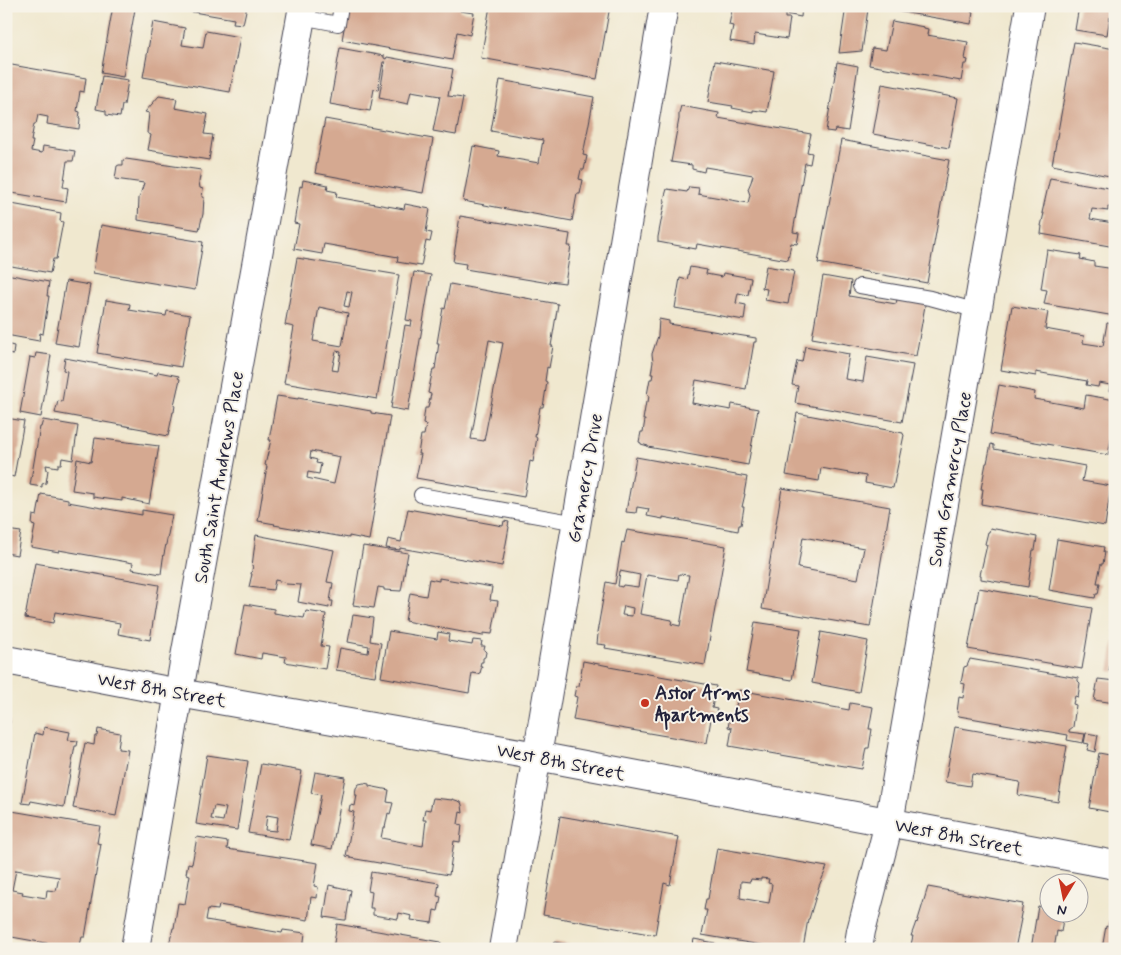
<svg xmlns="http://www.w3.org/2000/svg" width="1121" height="955" viewBox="0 0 1121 955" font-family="Mynerve,sans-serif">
<rect width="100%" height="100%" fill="#f7f3e8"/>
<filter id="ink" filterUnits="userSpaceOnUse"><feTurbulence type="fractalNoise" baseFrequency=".02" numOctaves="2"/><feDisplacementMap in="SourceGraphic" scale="10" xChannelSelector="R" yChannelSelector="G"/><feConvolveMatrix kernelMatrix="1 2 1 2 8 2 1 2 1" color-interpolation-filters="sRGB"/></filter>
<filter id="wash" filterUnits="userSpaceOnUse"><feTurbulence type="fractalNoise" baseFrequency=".0096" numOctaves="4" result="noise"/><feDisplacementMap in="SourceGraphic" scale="20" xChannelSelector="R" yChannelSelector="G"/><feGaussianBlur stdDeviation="1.12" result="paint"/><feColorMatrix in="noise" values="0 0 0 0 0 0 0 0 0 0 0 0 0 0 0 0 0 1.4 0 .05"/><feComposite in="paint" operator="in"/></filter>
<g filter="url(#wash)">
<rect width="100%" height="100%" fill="#f0e8cf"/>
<g id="blocks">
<path fill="#d5a991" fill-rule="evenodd" d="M113,6H120L135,9L123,77L101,73Z
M164,6H247L243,24L233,23L234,19L164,7Z
M348,6H420L435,9L436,6H461L460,11L474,13L470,35L457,32L452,60L342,40Z
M490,6H610L597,79L481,58Z
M726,6H802L801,17L785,14V18H790L787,39L755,34L754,45L730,41L733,26L729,25L732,10L726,9Z
M846,6L868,9L862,51L839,53Z
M897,6H974L971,12H973L971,24L896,11Z
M1079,6H1115V18L1110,17L1107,35L1075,30Z
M892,21L924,27V28L928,29L927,35L968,42L965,59L968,60L967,64H964L961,81L869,65L872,48L886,50Z
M153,22L185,28L182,45L203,48L206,31L240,37L230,92L143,77Z
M1074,42L1115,49V177L1052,165Z
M340,48L384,56V58L386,59L387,57L453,69L448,96L463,98L456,135L433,131L440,96L411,91L408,104L379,98L385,62H383L378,90L374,89L370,111L330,104Z
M715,61L774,71L767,112L753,110V112L732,108L733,106L708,102Z
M837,62L858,66L848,131L835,129L834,132L826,131Z
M6,64L86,78L84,92L80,91L77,111L80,112L79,118H80L79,129L47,124L48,117L38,115L36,124H34L31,141H33L31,151L42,153L43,146L75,151L73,161H67L63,187L68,188L66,202L6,192Z
M102,76L128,80L124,105H122L120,117L106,115V111L96,109Z
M500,80L594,97L583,155L587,156L584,170H581L579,179L583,180L580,194H577L572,221L463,201L473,146L499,151L498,156L539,163L543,140L491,131Z
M882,84L958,98L949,148L873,134Z
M159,96L177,99L175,108L208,114L204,134L213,135L209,160L148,150L151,135L147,133L149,113L145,112Z
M681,106L719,113L718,118L811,134L807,152L812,153L810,164L805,163L793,232L799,233L797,244L791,243L788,260L697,244L696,249L658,242V237L665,201L664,199L667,189L687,192L689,187L699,188L698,194L748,203L750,195L748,189L751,182L753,175L705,167L704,172L692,169V165L671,162L679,119V113Z
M325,119L433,139L423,193L315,173Z
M841,140L949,160L927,283L818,263Z
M126,159L201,170L199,182L200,188L203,189L202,197H204L203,214L199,230L138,220L139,198L144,183L115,179L117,166L119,165H123V160Z
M1050,178L1115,189V208L1108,207V211L1092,209L1090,219L1113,223L1114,217H1115V247L1041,234L1042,226H1041L1044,213H1042Z
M303,180L328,185L327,190L337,192L336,197L404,209L405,204L430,209L426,232L432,233L430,242L426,241L421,266L397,262L398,257L324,244L322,254L294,249L299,224L294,223L300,186L302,187Z
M6,203L61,213L60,221L63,222L56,259H53L50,273L6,265Z
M460,216L570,234L568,246H571L565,283L549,281V283L465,269L466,264L453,262Z
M101,225L203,242L195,290L93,273Z
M1047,250L1081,255L1080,259L1094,262V266L1115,269V316L1044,304L1047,290L1041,289Z
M297,258L399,275L377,399L284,383L294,327L285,325ZM347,291L352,292L349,307L344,306ZM319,307L348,313L342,346L313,341ZM336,351L341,352L338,371L332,370Z
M766,266L794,271L788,304L765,300L767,289L762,288Z
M690,267L707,270L706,274L722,277L723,273L751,278L748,295L738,293L736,303L746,305L744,320L675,308L680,278L687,280Z
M414,272L431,275L408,411L391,408L405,325L411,326L412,321L406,320Z
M6,274L49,282L47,296H49L43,334L40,333L39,341L6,335Z
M823,276L851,281L849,296L896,304L898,295L926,300L916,356L812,338Z
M66,281L90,285L79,347L55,343Z
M450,284L558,304L551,346H553L549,368L547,367L545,381L547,382L543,407H540L535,437H537L533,462L530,461L524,497L416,478L421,454H418L421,435H424L426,425L423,424L425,408H428L431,394L428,393L433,369H435L439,343H437L443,308L445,309ZM489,340L503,343L484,441L471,439Z
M106,300L130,304L129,310L166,316L167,311L190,315L181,367L97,353Z
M1012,306L1048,312L1045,329L1084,336L1083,343L1103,346L1107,323L1115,324V392L1109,391L1110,385L1099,383L1098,387L1086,385L1087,381L1036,372V376L1001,370Z
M659,319L669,321V324L756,338V342H754L746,389L696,380L692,403L731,410L732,404L758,409L748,465L648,447V446L641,444V443L639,442L641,432H643L645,420H643L646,402H648L649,396L647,395L650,379H652L653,374H651L653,362L652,354L658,336Z
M6,344L14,346L13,355L9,354L8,358H6Z
M805,346L849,354L845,379L863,382L867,357L913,365L902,422L795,403L798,386L792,385L797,361L802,362Z
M36,353L51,355L41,417L20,413L30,357L35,358Z
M65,358L157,375L158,372L179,376L178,378L180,379L174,405H175L174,412H173L168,436L148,432V430L55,413L58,401L62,402L67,371L63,370Z
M999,385L1035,392L1034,399L1084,408L1086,395L1115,400V419L1108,455L990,434Z
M277,396L298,399V398L371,411V413L390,416L369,540L349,536V538L274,525L275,524L258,521L267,466L265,465L271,440H269ZM311,451L340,457L334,484L307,478L308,472L319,474L321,464L316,463L317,460L310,458Z
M797,413L903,433V434L904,435L893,488L865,483L866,476L821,468L819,481L786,475Z
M6,418L24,421L14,477L6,475Z
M43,420L78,426L73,460L62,458L61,464H58V467L46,465L47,470H48L46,483L42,484V487L30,485L40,427H41Z
M95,438L159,446L149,504L122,498V501L93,497V493L72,490L77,459L91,462Z
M991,444L994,445V449L1085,466L1082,481L1111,486L1105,526L981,504L983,489H981L986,463H987Z
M636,457L747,477L744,494H745L742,507H744L741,525H739L738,531L663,517V519L647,516L649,509L637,507L636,513L626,512Z
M782,488L890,507L870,627L762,609ZM803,537L864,548L858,579L798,568Z
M41,494L68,499V502L142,515V510L172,515L163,559L161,574L132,569L133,563L59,550V552L31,547L35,526L32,525L33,515L37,516Z
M408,509L503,526L504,521L509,522L508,526L509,527L502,566L400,548V550L386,548L388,539L401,542Z
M990,528L1037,537L1035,550H1033L1028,587L981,579V575H980L987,545L985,544L988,532H989Z
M6,530L21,532L17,555L6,553Z
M627,530L726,546L705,665L605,648L606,645L597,644L598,634L597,633L606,582L615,584L622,542L624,543ZM620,571L640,575L638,587L623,585L622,587L618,586ZM679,574L689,575L680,626L671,624L672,620L640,614L647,575L678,580ZM624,606L633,608L632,616L622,615Z
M256,535L334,550L327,582L333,583L330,601H333L332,607L329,606V608L298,602L301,585L286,584L284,582L275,580L273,590L249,587L252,574H251L253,566H252Z
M1057,539L1104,547L1103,552H1105L1103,564H1101L1097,583H1100L1098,594H1096L1095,598L1049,590Z
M363,546L408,553L401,591L384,590V588L378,587L374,608L353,605Z
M35,563L159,585L150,640L118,634L120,623L55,612L53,623L25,618Z
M439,578L492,587L490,600L498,601L492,634L483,633V636L405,621L410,593L426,596L429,579L439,581Z
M979,588L1092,608L1082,669L968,649Z
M245,604L274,609V613L304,618L306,611L326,614L321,646L329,647L325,669L285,662L286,657L262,653L261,659L236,654Z
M353,615L373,618L370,641L381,643L375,676L336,670L340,648L368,653L369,646L348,642Z
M755,622L801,629L792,680L746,672Z
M389,631L437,639L438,632L449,634L448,641L472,645L473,640L482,641L481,646H485L484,650L486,652L485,657L483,658V662H481L480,666H482L480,673H479L478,674L472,673L469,693L381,677Z
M821,632L868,641L859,692L812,683Z
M1114,642H1115V672L1109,671Z
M970,659L1078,678V681L1080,683L1078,697L1075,696L1073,704L1076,705L1073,727L1069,730V732L1085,734L1083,743L1067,740L1068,735L959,716L957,712L959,697L963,698L965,684L961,683L964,667L967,666Z
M583,661L609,666V667L716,686L712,708L717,709L715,720L711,719L707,743L573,720L577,697L574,696L576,686H579Z
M1098,679L1115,681V703L1094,700Z
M739,690L849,710L850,703L873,707L869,729H872L869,748H866L862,769L729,746L732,728L728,727L730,717H734Z
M6,721H10L7,738H6Z
M44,727L70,732L68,740L78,741L77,746H75L64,807L31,801L30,804L22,803L35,733L43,735Z
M955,727L1067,746L1058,802L1018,795L1020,782L972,774L970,786L945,782Z
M98,729L120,733L118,749L128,750L116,816L73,808L85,743L94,745L95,736H97Z
M1086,733L1098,735L1095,752L1087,750L1089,744L1084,743Z
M1099,753L1115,756V813L1089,808Z
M207,755L248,761L237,830L196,824ZM214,806L226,808L223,821L211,819Z
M261,764L302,771L289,840L248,833ZM267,815L278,817L276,831L265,830Z
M315,772L345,777L332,849L311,845L321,795L311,793Z
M364,783L369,784V786L389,790L387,802L393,803L390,814L388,813L385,828H383L381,838L423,846L426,820H423L425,809L430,810L433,798L452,800V799L461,802L462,805L463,813L460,812L458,824L462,825L460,842L454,841L449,875L350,858V857L346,856L354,812L349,811L350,805L355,806L357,795H355L356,788L359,784Z
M6,810L100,826L97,843L101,844L85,937H82L79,949L6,936ZM16,870L59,877L56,891L47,890L46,898L22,894L23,892L12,890Z
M560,816L679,837L670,885L664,883L655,935L543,915Z
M197,837L228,842L227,849L318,863L314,886L318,887L317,898L311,897L308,920L219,905L218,910L208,909L206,920L282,933L283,930L305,933L303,949H168L173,928H174L178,903L185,904L190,875L186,874L188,863L192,864Z
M717,848L827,867L819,886L809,919H808L803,949H791L780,947L779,948L702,935L707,910H704L706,899H708ZM761,878L769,879L768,883L772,884L769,903L740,898L741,881L750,882L751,879L761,880Z
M371,872L439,883L437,896L441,897L438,911L434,910L432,923L411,920L412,916L399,913L398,919L373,915V908H370L372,892L368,891Z
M329,885L351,890L346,920H344L324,917Z
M928,887L1023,904L1020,919H1021L1015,949H910L913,936H911L916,922L917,923Z
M1038,906L1048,908V912H1064L1061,932L1057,931L1054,949H1031Z
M1110,918L1115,919V949H1102L1106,926L1108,927Z
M337,924L441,942L439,949H333Z
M694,939L715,943L714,949H692Z
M554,942L586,948V949H552Z"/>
</g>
</g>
<g filter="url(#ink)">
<use href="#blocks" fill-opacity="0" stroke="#414051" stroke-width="1"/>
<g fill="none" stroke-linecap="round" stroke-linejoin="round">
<defs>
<path id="lane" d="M301,17L338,24L341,6
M860,286L930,298L978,311
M421,495L577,523"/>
<path id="street" d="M135,949L185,657L303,6
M503,949L537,756L664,6
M858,949L861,931L889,823L1030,6"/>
<path id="secondary" d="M6,660L179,693L537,756L1115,865"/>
</defs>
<use href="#lane" stroke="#414051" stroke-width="16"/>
<use href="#street" stroke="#414051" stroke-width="30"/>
<use href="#secondary" stroke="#414051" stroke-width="30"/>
<use href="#lane" stroke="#fff" stroke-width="14"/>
<use href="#street" stroke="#fff" stroke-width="28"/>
<use href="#secondary" stroke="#fff" stroke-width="28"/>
</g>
</g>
<circle fill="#c8321e" stroke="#f7f3e8" stroke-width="2" cx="645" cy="703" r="5"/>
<g text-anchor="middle" stroke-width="4" stroke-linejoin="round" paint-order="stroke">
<g font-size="19" fill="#22223b" stroke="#f7f3e8">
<text transform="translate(218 477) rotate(-80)" y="7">South Saint Andrews Place</text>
<text transform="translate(584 478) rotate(-80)" y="7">Gramercy Drive</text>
<text transform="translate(949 479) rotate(-80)" y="7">South Gramercy Place</text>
<text transform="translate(162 689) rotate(10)" y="7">West 8th Street</text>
<text transform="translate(561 761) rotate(11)" y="7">West 8th Street</text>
<text transform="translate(959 836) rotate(11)" y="7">West 8th Street</text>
</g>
<g font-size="19" font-weight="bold" fill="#22223b" stroke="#f7f3e8" text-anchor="start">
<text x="655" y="699">Astor Arms<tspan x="655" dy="22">Apartments</tspan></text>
</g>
</g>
<rect width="1121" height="955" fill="none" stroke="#f7f3e8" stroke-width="25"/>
<g transform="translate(1064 898) rotate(190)"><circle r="24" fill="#f7f3e8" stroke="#a29fa3"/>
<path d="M0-4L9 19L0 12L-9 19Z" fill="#c8321e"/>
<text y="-8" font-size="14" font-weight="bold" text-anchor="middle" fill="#22223b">N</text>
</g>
</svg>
